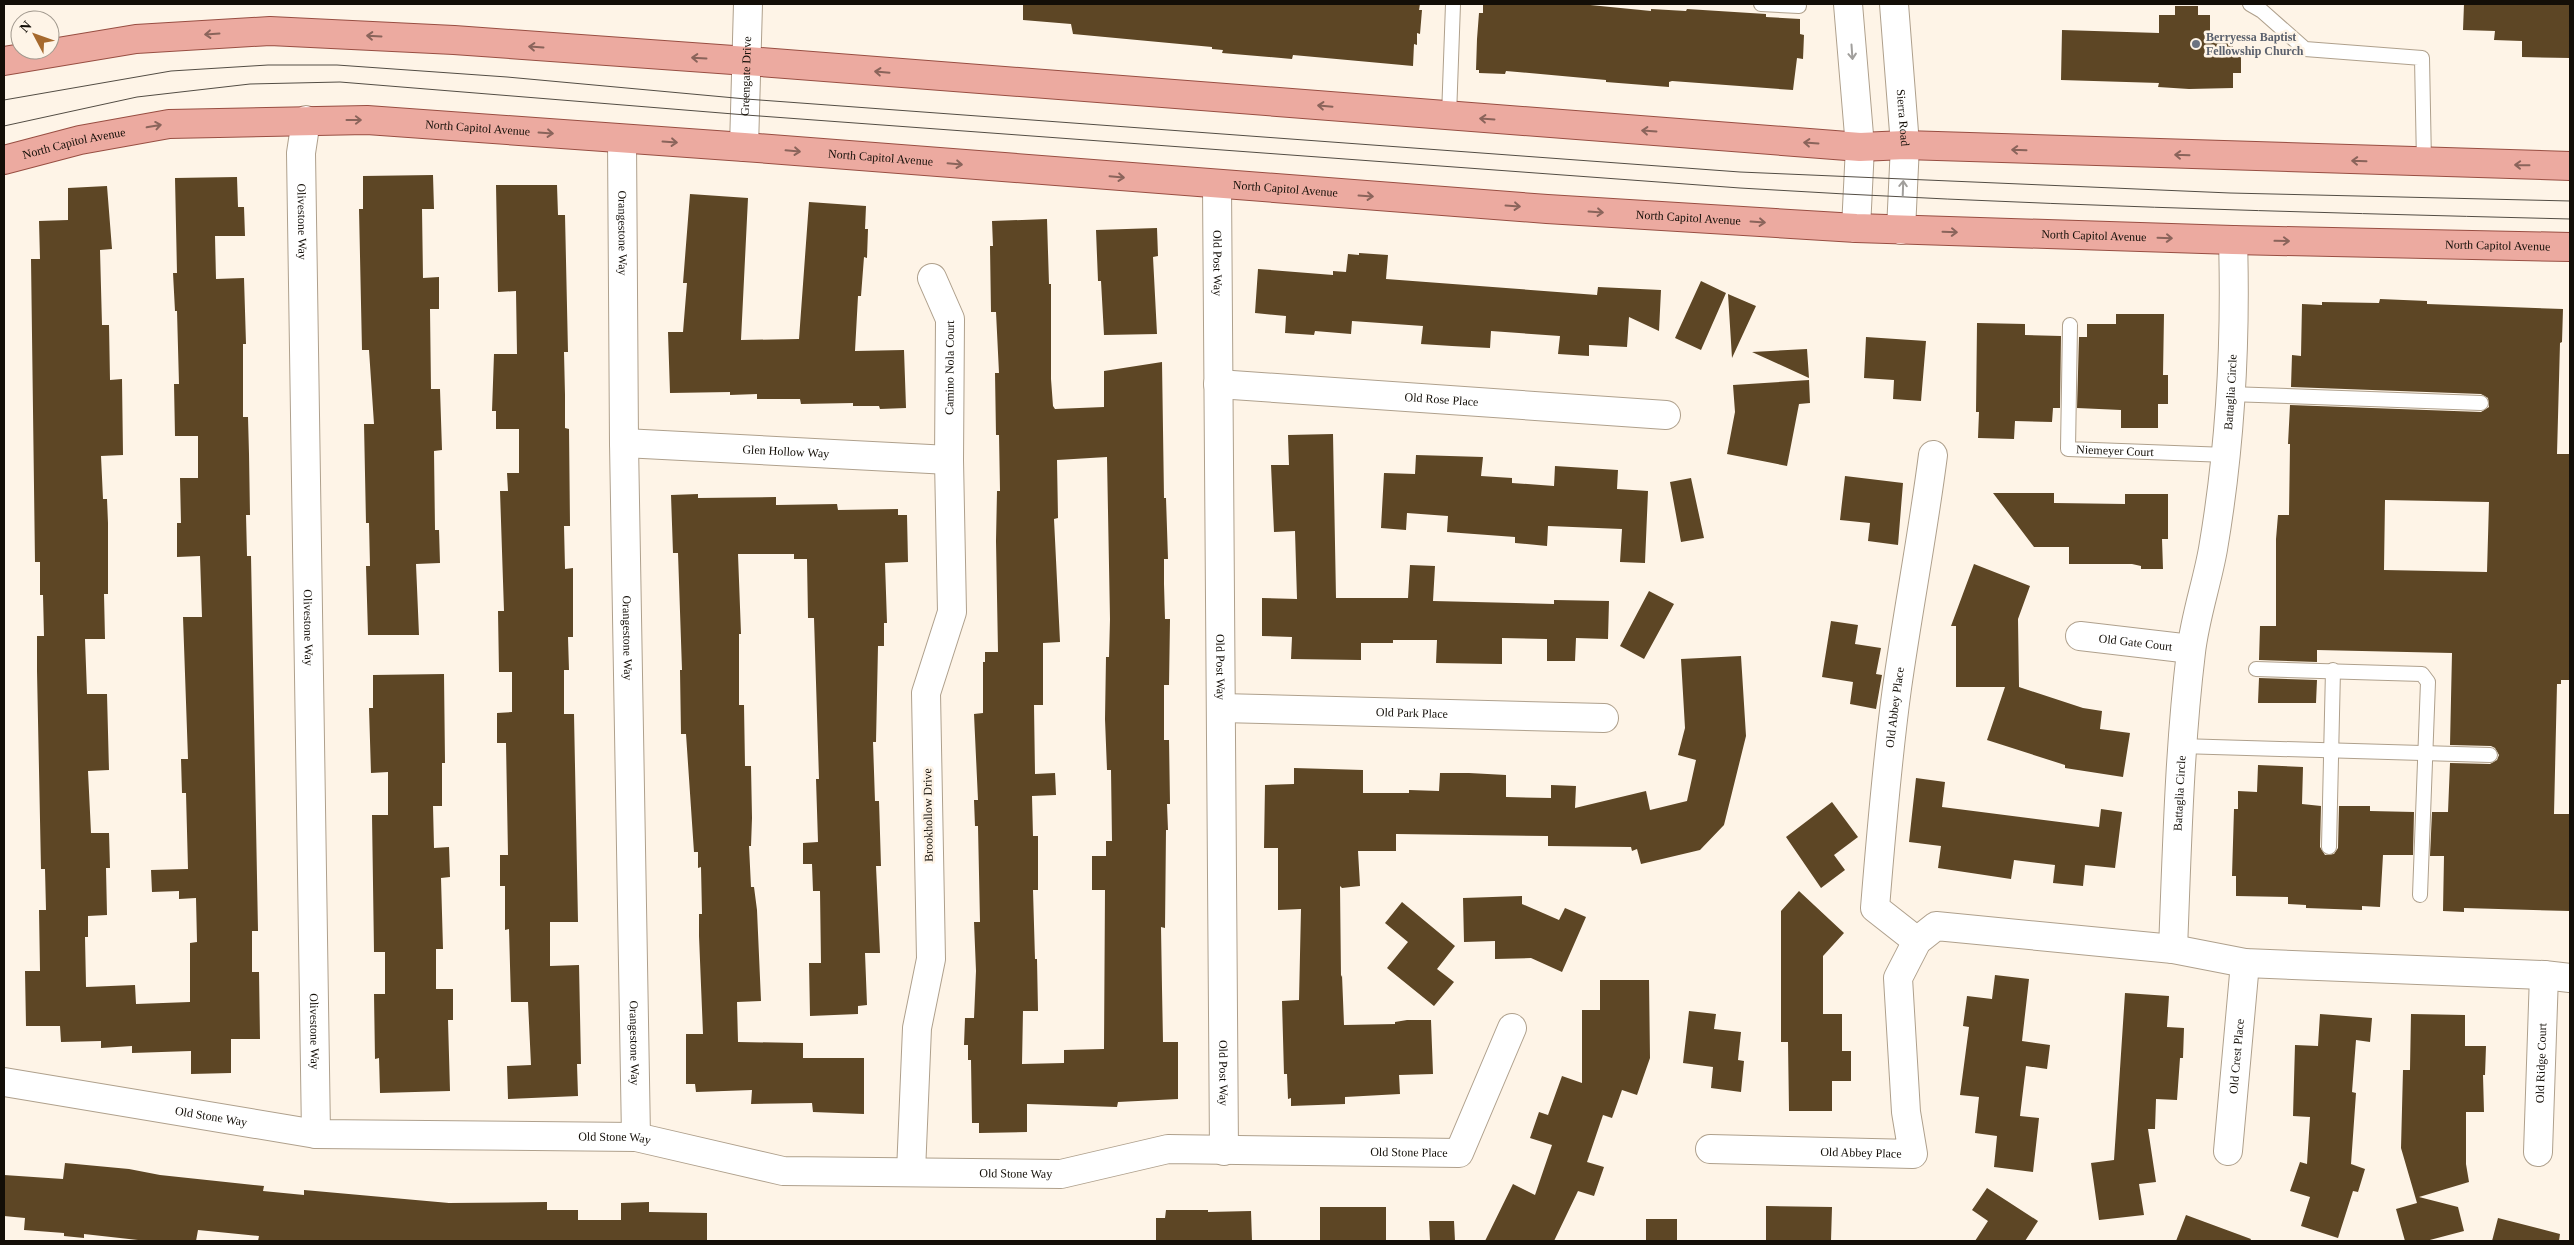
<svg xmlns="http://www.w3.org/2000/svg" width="2574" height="1245" viewBox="0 0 2574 1245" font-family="Georgia,serif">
<rect width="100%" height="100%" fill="#fef4e7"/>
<path fill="#5d4625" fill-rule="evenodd" d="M1023,4H1420L1419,10H1422L1420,34L1417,33V45L1414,44L1413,66L1293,55L1292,59L1222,53L1223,50L1212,49V47L1073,34L1071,24L1023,20Z
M1483,4H1580L1651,11V9L1686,11L1687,9L1766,14V17L1800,19V34L1804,35L1803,59L1797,58L1793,90L1672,81L1669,82V87L1606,82V80L1506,71L1505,74L1479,73V70H1476L1477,39L1479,13H1483Z
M2464,4H2570V58L2522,57V41L2494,40L2495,31L2463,30Z
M2175,6H2198V15H2210V37H2233V52H2241V73H2233V88L2189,89L2158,87L2159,83L2061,80L2062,30L2159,33V15H2175Z
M433,175L434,209H422L423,278L439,277V309H430L431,389H440L442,450L434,451L435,530H439L440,563L416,564L419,635H368L366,566H370L369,523H366L364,424H374L369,350H362L359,209H363V176Z
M237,177L238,207H244L245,236H215L216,279L244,278L246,344H243V417H248L249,454L250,515H246L247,556H251L258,931H252V972H259L260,1039H231V1073L191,1074V1051L132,1053V1046L101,1048V1041L61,1042L60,1026H26L25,971H40L39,910H46L45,869H41L37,671V636H44L43,595H40V562H35L31,259H40L39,221L68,220V188L107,186L112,249L100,250L102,325H109L110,380L122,379L123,455L101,456L103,499H107L108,523V594H104L105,639H85L87,694H107L109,770L88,771L91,833H109L110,868H106L107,915L88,916V937H85L86,987L135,985L136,1004L190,1002V943L197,942L196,898L179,899V891L152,892L151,870L188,869L186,793H182L181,759H188L183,617H202L200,556L177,557V523H181L180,478H198V436H175L174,384H179L177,311H175L173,273H177L175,178Z
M496,185H557L558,215H565L568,352H564L565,395V428L569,429L570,526H564L565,569L573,568V637H568L569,670H564V714H574L578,922H550V966L579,965L581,1064H577L578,1096L508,1099L507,1066L531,1065L528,1002H511L509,929L505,930V886H500V855H508L506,743H497V713L512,712V672H499L498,611H504L500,491H508L507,473H519V429H496V411H492L494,354H517L516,291L498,292Z
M690,194L748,198L741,340L799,339L809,202L866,206L865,229H868L867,258L864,257L861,296H858L855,351L904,350L906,408L880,409L879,406H853V403L801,404L800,399H757V394L730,395V392L670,393L668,332H683L687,283H683Z
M1047,219L1049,284H1051V379L1053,406L1055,409L1104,407V371L1162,362L1164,498H1166L1168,559H1164V584L1165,619H1170L1169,685H1164V740H1169L1170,804H1167L1168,830H1166L1165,928L1161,927L1162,989L1163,1042H1178V1099L1118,1102L1117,1107L1027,1104V1132L979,1133V1123H972L971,1060H968V1045H964L965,1018H974L976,971L974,922H980L978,826H975L974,800H978L974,714L983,713V662H985V652H998L996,541L997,491H1000L999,435H996L995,373H999L996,312H991L990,246H993L992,221ZM1107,457L1110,619L1109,657H1106L1105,719L1107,770H1111L1112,841H1106V856H1092V890H1105L1104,1049L1064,1050V1063L1022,1064L1023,1011H1038L1037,959H1035L1033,890H1038V836H1033L1032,796L1056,795L1055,773L1035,774L1034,705H1043V643L1060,642L1054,519L1058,518L1057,460Z
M1157,228L1158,256L1153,257L1157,334L1104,335L1101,281H1098L1096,230Z
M1359,253L1388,255L1386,279L1597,295L1598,287L1661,290L1659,331L1629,317L1627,347L1589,345V356L1558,354L1560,336L1491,331L1490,348L1452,346L1421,344L1423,326L1352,321L1351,334L1315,331L1314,335L1285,333L1286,316L1255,313L1258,269L1333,275V271L1346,272L1348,254L1359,255Z
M1701,281L1726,293L1701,350L1675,338Z
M1728,294L1756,306L1732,358Z
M2380,299L2427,301V304L2563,309L2562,342L2560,343L2557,454H2570V680H2561V684H2557L2554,814H2570V911L2464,908V912L2443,911L2444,856H2430L2432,812H2448L2450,763L2490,764L2497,760L2499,755L2495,748L2491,746L2450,745L2452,653L2317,650V662L2259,660L2260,626H2276V539L2278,515H2289L2290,444H2288L2290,405L2481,412L2489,407L2488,398L2481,394L2291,387L2292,355L2301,356L2302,304L2322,305V302L2379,303ZM2385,500L2489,502L2487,572L2384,570Z
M2116,314H2164L2163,375H2168V404H2158V428H2121V410L2077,408L2079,337H2087V324H2116Z
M1977,323L2025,324V335L2061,336L2060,408H2053L2052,422L2015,421L2014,439L1978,438L1979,412H1976Z
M1866,337L1926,341L1921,401L1893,399L1894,380L1864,378Z
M1807,349L1809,378L1752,352Z
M1809,380L1810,403L1799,404L1787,466L1727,454L1735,412L1733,385Z
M1333,434L1336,598H1408L1410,565L1435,566L1433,601L1554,604V600L1609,601L1608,639L1576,638L1575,661H1547V639L1502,638V664L1436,663L1437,640H1393V643H1361V660L1291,659L1292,637L1262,636V598L1297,599L1295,531L1274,532L1271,465H1289L1288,435Z
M1416,455L1483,457L1481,476L1512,478V483L1554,486L1555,466L1618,470L1617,489L1648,491L1645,563L1620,562L1622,529L1548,526L1547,546L1515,543V537L1447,532L1448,516L1407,513L1406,530L1381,528L1384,473L1415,474Z
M1845,476L1903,483L1898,545L1868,541L1870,523L1840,520Z
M1691,478L1704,538L1681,542L1670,482Z
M1993,493H2054V503L2125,504V494H2168V539H2162L2163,569H2141V566L2132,564H2069V547H2034Z
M698,494V498L776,497V505L837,504L838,510L898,509V515H907L908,562L885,563L887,623H884V646H878L876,742H873L875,801H879L881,866H876L880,953H865L867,1005L858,1006V1014L810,1016L809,963H821L820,891H813L812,864H803V843L818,842L816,779H819L814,618H808L807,559H794V554H738L741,634H739V705H744L745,766H751L752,818L751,846H749L751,887H754L757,910L761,1001L737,1002L738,1042L803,1043V1058H864V1114L813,1112L812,1103L751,1104L752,1090L696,1092L695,1084H686V1034H703L699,936V914H702L701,867L698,868V852H694L686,734H681L680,670H682L678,553H673L671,495Z
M1974,564L2030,586L2018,619L2019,687L2083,708L2102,711L2100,729L2130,733L2123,777L2065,768V765L1987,740L2005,687H1956V626H1951Z
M1649,591L1674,604L1644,659L1620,646Z
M1831,621L1858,625L1855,644L1881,648L1876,674L1882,675L1876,709L1850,704L1853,682L1822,677Z
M1741,656L1746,736L1724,825L1700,850L1641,864L1637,849L1632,851L1631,847L1548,846V836L1396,834V851H1358L1360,886L1342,888L1340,886L1341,977L1342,975L1344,1025L1395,1024V1022L1407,1020H1431L1433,1074L1399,1075L1400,1094L1345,1097V1104L1291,1106V1098L1288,1099L1287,1074H1284L1282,1001L1299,1000L1301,909L1278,910V848H1264L1265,785L1294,784V768L1363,770V793H1409V790L1439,791L1440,773H1469L1506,775V797L1551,798V785L1576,786L1575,808L1646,791L1650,810L1687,801L1696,760L1678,755L1685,728L1681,659Z
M444,674L445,763H442V806H433L434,848L449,847L450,877L441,878L443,949H436V989H453V1020H448L450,1091L380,1093L379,1058L375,1059L374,994H385V952H374L372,815H388V772L371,773L369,708H373V675Z
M2259,678L2317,680L2316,703H2258Z
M2258,765L2303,767L2302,804L2321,806L2320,847L2325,855L2334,854L2338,848L2339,806H2370V811L2414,812L2413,855H2383L2380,907L2362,906V910L2306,908V905L2288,904V897L2236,896V876H2232L2234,809H2238V791L2257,792Z
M1916,778L1945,782L1942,807L2099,827L2101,809L2122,812L2115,868L2085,865L2083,886L2053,883L2055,865L2014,860L2011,879L1938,868L1941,846L1909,842Z
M1832,802L1858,837L1834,855L1845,870L1821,888L1786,837Z
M1799,891L1844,933L1823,956V1014H1842V1051H1851V1081H1832V1111H1789L1788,1042H1781V911Z
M1522,896V904L1559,920L1565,908L1586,917L1562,972L1531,958L1495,959V941L1464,942L1463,898Z
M1402,902L1455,946L1437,969L1454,982L1434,1006L1387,968L1408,942L1385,923Z
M1995,975L2029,979L2022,1041L2050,1045L2047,1069L2026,1066L2020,1116L2039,1118L2033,1172L1994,1167L1997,1136L1975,1133L1979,1097L1960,1095L1969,1027L1963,1026L1967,996L1992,999Z
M1600,980H1649L1650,1058L1637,1095L1622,1090L1612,1118L1603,1115L1587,1162L1604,1167L1594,1196L1578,1191L1554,1241H1485L1513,1184L1535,1195L1552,1145L1530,1138L1539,1112L1548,1115L1562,1076L1582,1083V1010H1600Z
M2125,993L2169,996L2167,1027L2184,1028L2183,1058H2180L2177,1100L2156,1099L2155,1129H2148L2156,1182L2139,1184L2144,1215L2099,1220L2091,1163L2114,1160Z
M1689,1011L1716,1014L1714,1029L1741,1032L1738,1060L1744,1061L1741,1092L1711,1088L1713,1067L1683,1063Z
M2320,1014L2372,1018L2370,1042L2356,1040L2352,1092L2356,1093L2351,1164L2365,1169L2358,1192L2353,1191L2338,1238L2301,1226L2310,1197L2290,1191L2300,1162L2307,1164L2310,1117L2293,1116L2295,1045L2318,1046Z
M2411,1014L2465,1015V1046H2486L2485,1075H2483L2484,1112H2466V1164L2469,1182L2419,1197L2458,1207L2464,1231L2426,1241H2405L2396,1209L2417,1203L2401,1148L2403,1070H2410Z
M65,1163L129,1169L160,1175L264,1186L263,1191L304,1195V1190L449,1203L547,1202V1210H578V1220H621V1203L649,1202V1212L707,1213V1241H258L259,1236L198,1230L196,1241H147L84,1234V1238L64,1236V1233L24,1230L25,1218L4,1216V1175L63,1179Z
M1987,1188L2038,1221L2025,1241H1975L1988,1221L1972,1210Z
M1766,1206L1832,1207L1831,1241H1766Z
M1320,1207H1386V1241H1320Z
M1166,1210H1208V1212L1251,1211L1252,1241H1156V1218H1165Z
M2186,1215L2251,1239L2250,1241H2176Z
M2498,1218L2560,1234L2559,1241H2492Z
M1646,1219H1677V1241H1646Z
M1429,1221H1454L1455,1241H1430Z"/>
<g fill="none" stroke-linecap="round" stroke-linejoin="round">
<defs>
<g id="service">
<path d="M1761,4L1799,6"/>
<path d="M2250,4L2262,11L2305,49L2422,58L2424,163"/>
<path d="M1449,116L1453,4"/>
<path id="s1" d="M2070,325L2068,449L2227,455"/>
<path d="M2229,394L2481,403"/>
<path d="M2256,669L2422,674L2428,682L2420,895"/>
<path d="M2180,746L2490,755"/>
<path d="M2329,847L2333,670"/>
</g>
<g id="minor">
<path id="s2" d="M306,120L301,153L316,1134"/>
<path id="s3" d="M622,139L624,443L636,1137"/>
<path id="s4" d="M744,147L748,4"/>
<path id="s5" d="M1217,185L1224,1151"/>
<path id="s6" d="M1218,384L1666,415"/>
<path id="s7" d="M624,443L949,460"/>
<path id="s8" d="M2080,636L2191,649"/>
<path id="s9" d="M1221,708L1604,718"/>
<path id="s10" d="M1917,941L1875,908C1881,834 1887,761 1897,688C1908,610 1923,533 1933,455"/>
<path id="s11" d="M2173,949C2177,850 2179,751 2191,652C2195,617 2207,583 2213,549C2230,449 2236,341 2233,240"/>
<path id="s12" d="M4,1082L316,1134L636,1137L783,1171L1061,1174L1168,1149L1459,1153L1512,1028"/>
<path id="s13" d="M1710,1149L1913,1154L1906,1112L1898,978L1917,941L1936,926L2173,949L2245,963L2544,975L2570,978"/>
<path id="s14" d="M2228,1151L2245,963"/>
<path id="s15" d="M2538,1152L2544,975"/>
<path id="s16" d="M911,1172L917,1028L931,959L926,693L952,612L949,460L950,319L932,278"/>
</g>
<g id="tertiary">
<path d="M1848,4L1860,147L1856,228"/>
<path id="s17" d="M1894,4L1905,145L1901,230"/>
</g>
<g id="primary">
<path d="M4,61L136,39L270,31L454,40L747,61L1860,147L1905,145L2570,166"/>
<path id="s18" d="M4,160L80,140L169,124L367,120L744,147L1547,209L1856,228L2233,240L2570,247"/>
</g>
</defs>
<use href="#service" stroke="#afa08c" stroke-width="16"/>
<use href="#minor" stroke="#afa08c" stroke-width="30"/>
<use href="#tertiary" stroke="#afa08c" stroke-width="30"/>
<use href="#primary" stroke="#984e42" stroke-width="30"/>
<use href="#service" stroke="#fff" stroke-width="14"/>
<use href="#minor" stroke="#fff" stroke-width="28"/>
<use href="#tertiary" stroke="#fff" stroke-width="28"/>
<use href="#primary" stroke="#ecaaa0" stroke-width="28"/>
<path stroke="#534d44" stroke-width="1" d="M4,100L171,71L268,65H337L507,77L746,99L1740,172L2230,193L2570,201
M4,126L137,97L250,84L340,82L746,115L1740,188C2016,205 2293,212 2570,219"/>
</g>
<defs><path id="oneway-shaft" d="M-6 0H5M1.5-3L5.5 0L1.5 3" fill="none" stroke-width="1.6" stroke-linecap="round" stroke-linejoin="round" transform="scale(1.25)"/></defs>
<g stroke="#8a645b">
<use href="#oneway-shaft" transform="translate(212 34) rotate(176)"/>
<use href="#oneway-shaft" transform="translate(374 36) rotate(-177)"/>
<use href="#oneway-shaft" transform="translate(536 47) rotate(-176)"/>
<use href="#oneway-shaft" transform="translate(699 58) rotate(-177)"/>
<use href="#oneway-shaft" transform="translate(882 72) rotate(-175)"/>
<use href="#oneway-shaft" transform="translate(1325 106) rotate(-175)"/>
<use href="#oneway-shaft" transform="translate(1487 119) rotate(-176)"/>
<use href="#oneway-shaft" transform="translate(354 120)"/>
<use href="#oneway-shaft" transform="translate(154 126) rotate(-10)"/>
<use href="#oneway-shaft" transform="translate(1649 131) rotate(-176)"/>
<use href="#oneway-shaft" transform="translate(546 133) rotate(4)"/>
<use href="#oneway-shaft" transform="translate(670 142) rotate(4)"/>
<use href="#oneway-shaft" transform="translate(1811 143) rotate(-176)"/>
<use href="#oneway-shaft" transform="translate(2019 150) rotate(-178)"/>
<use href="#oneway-shaft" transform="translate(793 151) rotate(5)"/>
<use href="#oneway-shaft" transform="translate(2182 155) rotate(-178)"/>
<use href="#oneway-shaft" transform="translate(2359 161) rotate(-178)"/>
<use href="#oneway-shaft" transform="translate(955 164) rotate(5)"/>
<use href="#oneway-shaft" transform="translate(2522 165) rotate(-179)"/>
<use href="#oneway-shaft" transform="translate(1117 177) rotate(5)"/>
<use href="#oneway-shaft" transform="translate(1366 196) rotate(4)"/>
<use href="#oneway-shaft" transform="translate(1513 206) rotate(4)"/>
<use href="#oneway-shaft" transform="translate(1596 212) rotate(4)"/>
<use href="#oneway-shaft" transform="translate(1758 222) rotate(4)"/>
<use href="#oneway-shaft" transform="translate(1950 232) rotate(2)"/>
<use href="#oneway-shaft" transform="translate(2165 238) rotate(2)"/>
<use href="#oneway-shaft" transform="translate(2282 241) rotate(1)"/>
</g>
<g stroke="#a19f9c">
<use href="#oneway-shaft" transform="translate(1852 52) rotate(86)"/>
<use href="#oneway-shaft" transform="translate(1903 188) rotate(-88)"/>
</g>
<circle fill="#6b7280" stroke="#fef4e7" stroke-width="2" cx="2196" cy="44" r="5"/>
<g text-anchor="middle" stroke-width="5" stroke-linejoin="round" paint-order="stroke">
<g font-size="12" font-weight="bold" fill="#5b616d" stroke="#fef4e7" text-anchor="start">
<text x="2206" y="41">Berryessa Baptist<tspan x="2206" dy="14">Fellowship Church</tspan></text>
</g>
<g font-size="12" fill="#130e07" stroke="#fef4e7">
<text dy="4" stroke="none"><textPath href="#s4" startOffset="71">Greengate Drive</textPath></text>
<text dy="4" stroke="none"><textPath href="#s17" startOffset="114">Sierra Road</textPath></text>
<text dy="4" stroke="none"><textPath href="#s18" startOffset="478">North Capitol Avenue</textPath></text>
<text dy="4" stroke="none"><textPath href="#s18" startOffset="72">North Capitol Avenue</textPath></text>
<text dy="4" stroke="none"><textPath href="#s18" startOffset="882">North Capitol Avenue</textPath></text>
<text dy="4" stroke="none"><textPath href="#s18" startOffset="1288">North Capitol Avenue</textPath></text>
<text dy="4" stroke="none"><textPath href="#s18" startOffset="1692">North Capitol Avenue</textPath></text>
<text dy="4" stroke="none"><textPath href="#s2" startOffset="102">Olivestone Way</textPath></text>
<text dy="4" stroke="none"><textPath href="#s3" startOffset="94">Orangestone Way</textPath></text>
<text dy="4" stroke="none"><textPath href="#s18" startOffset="2098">North Capitol Avenue</textPath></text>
<text dy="4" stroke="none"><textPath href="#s18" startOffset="2502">North Capitol Avenue</textPath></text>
<text dy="4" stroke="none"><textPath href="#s5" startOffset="78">Old Post Way</textPath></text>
<text dy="4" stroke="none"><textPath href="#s16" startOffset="810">Camino Nola Court</textPath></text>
<text dy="4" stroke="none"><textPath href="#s11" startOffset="561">Battaglia Circle</textPath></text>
<text dy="4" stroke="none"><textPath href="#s6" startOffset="224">Old Rose Place</textPath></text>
<text dy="4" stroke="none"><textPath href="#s1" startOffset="171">Niemeyer Court</textPath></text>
<text dy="4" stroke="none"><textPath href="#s7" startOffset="162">Glen Hollow Way</textPath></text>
<text dy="4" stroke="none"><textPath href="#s2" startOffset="508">Olivestone Way</textPath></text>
<text dy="4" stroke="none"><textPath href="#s3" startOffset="499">Orangestone Way</textPath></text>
<text dy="4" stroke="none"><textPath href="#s8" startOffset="56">Old Gate Court</textPath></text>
<text dy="4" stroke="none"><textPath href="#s5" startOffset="482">Old Post Way</textPath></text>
<text dy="4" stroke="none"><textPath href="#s10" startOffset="255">Old Abbey Place</textPath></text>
<text dy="4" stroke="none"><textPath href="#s9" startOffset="191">Old Park Place</textPath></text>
<text dy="4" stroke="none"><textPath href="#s11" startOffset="156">Battaglia Circle</textPath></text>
<text transform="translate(928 815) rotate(-91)" y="4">Brookhollow Drive</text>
<text dy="4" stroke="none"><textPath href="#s2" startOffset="912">Olivestone Way</textPath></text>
<text dy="4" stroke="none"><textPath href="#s3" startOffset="904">Orangestone Way</textPath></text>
<text dy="4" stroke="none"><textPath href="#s14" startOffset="95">Old Crest Place</textPath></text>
<text dy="4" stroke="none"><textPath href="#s15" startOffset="89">Old Ridge Court</textPath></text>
<text dy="4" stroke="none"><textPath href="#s5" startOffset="888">Old Post Way</textPath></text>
<text dy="4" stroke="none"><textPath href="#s12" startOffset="210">Old Stone Way</textPath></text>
<text dy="4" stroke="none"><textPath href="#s12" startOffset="615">Old Stone Way</textPath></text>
<text dy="4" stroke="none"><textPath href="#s12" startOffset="1416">Old Stone Place</textPath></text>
<text dy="4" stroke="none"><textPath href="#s13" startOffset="151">Old Abbey Place</textPath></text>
<text dy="4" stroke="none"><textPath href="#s12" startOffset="1020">Old Stone Way</textPath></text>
</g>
</g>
<rect width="2574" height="1245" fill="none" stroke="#130e07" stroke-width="10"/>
<g transform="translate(35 35) rotate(311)"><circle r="24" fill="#fef4e7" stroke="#a0988d"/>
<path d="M0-4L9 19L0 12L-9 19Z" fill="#a6692d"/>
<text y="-8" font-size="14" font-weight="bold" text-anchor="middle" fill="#130e07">N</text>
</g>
</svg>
